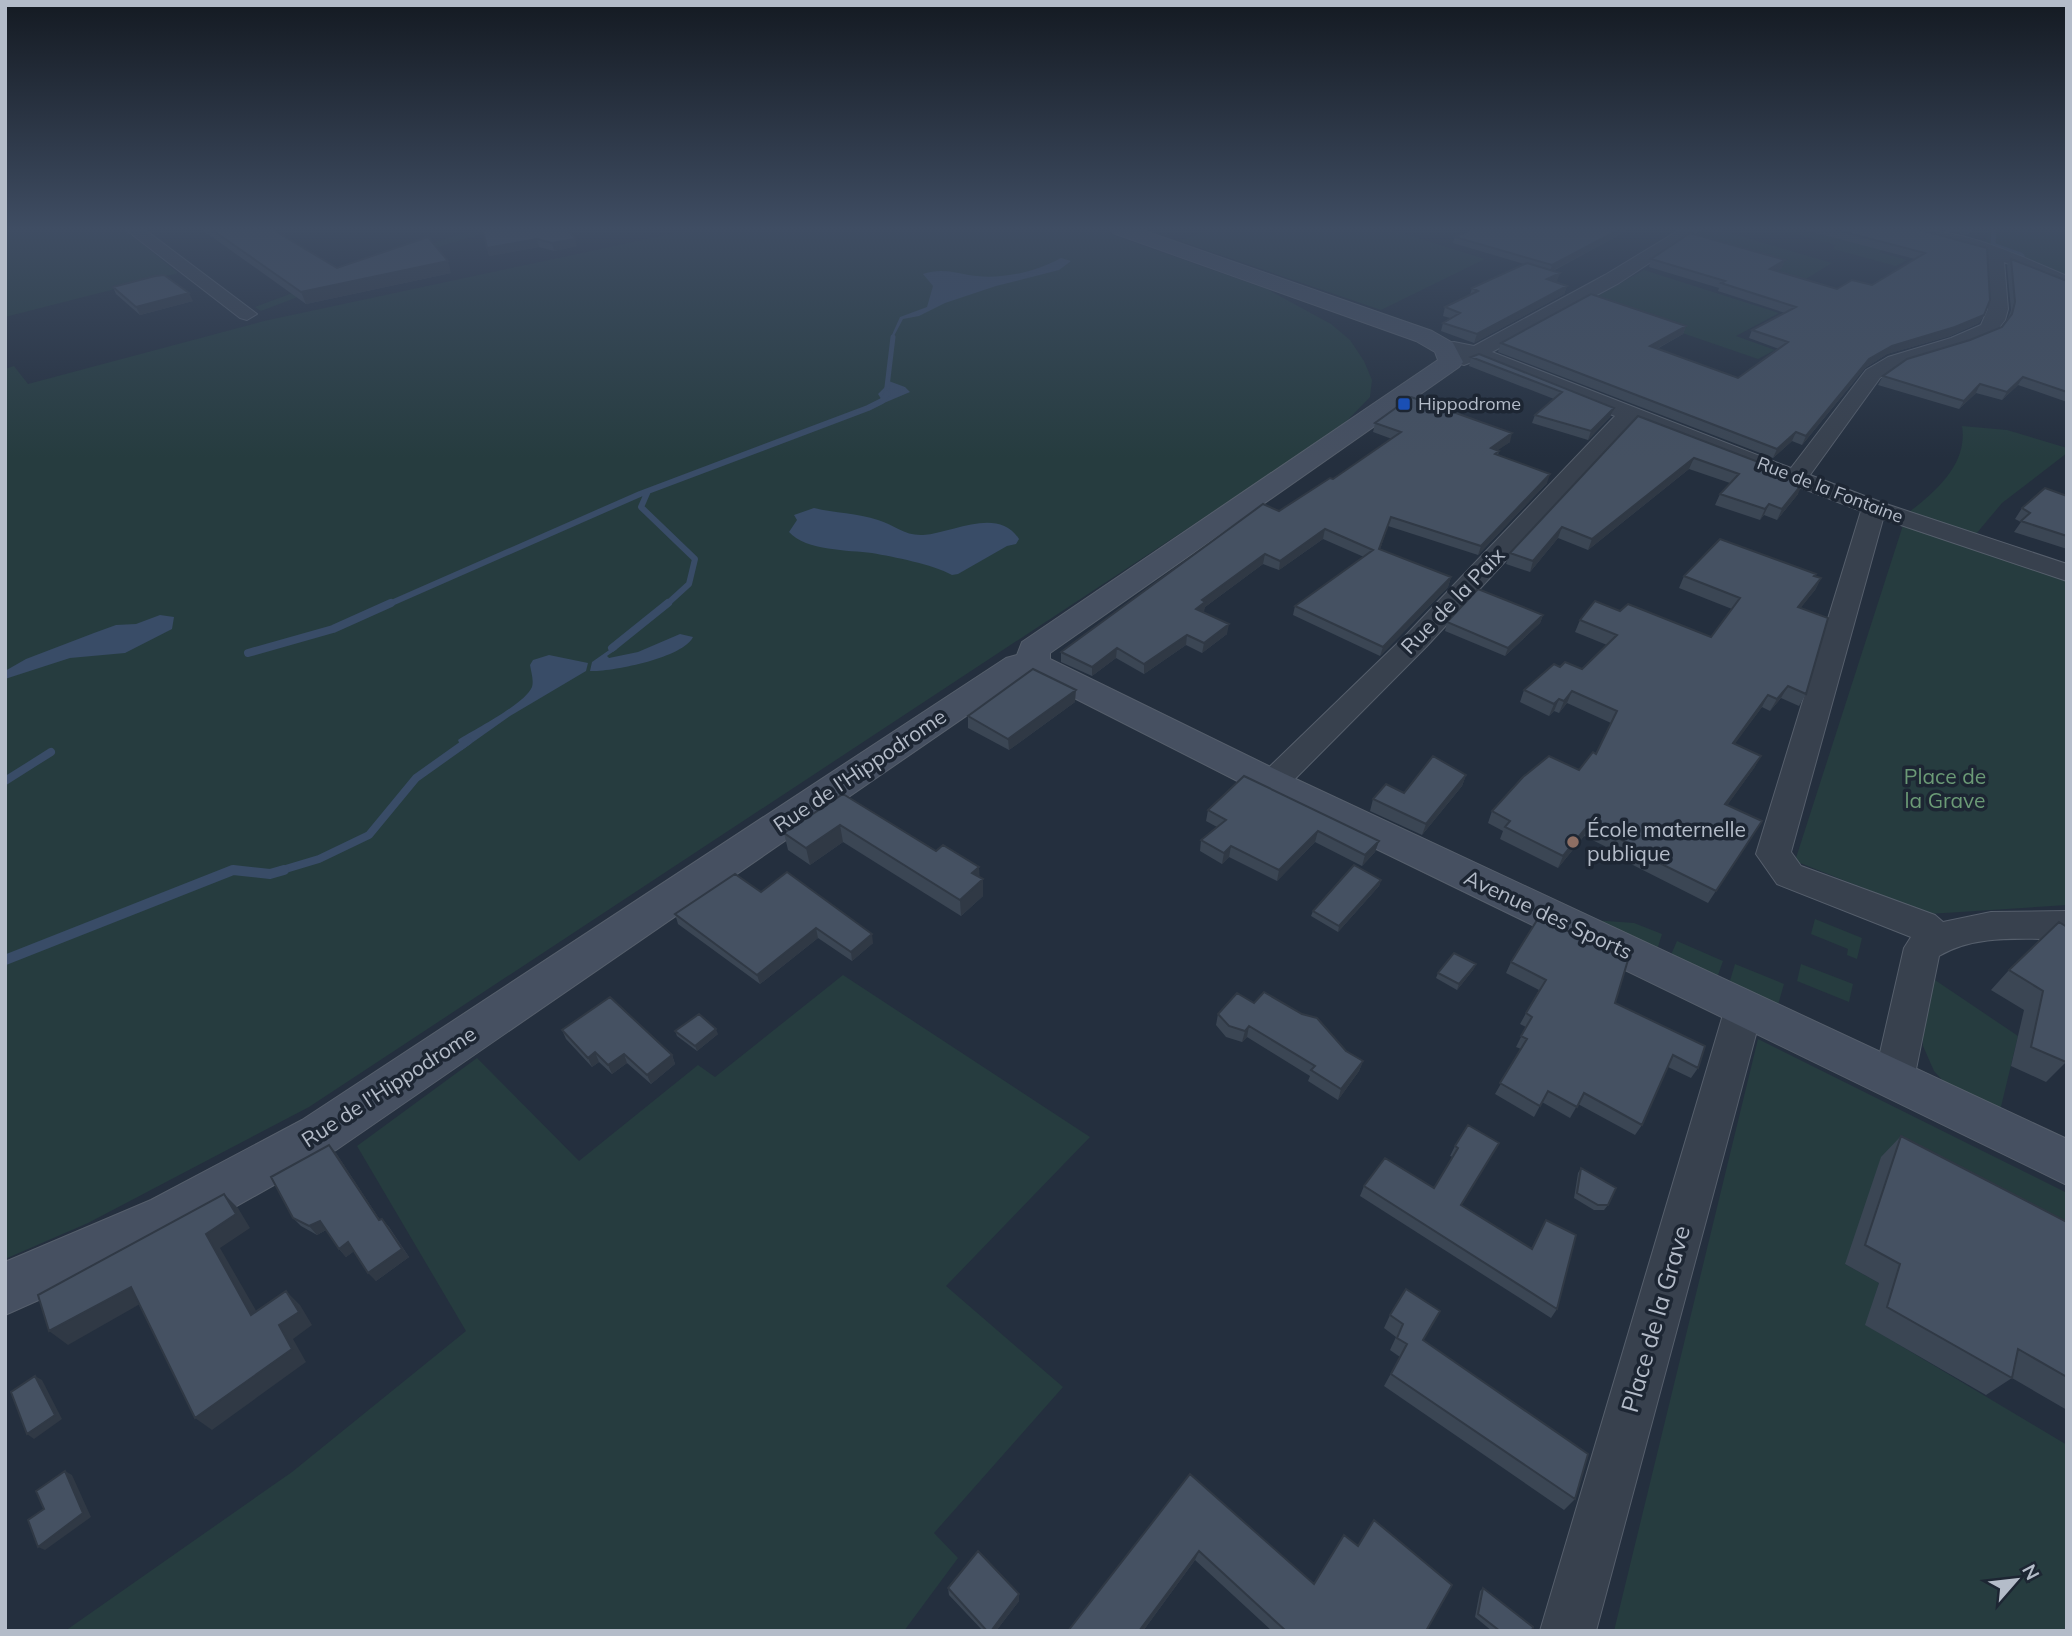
<svg xmlns="http://www.w3.org/2000/svg" width="2072" height="1636" viewBox="0 0 2072 1636" font-family="Mulish,sans-serif">
<rect width="100%" height="100%" fill="#242f3e"/>
<path fill="#263c3f" d="M5,229H124L178,273L5,317Z
M476,229H498L395,260L261,311L255,307L376,262Z
M694,229H1095L1267,289L1331,324L1350,340L1364,361L1372,380L1370,397L1340,428L309,1107L88,1223L5,1259V369L14,366L28,384L264,321Z
M1211,229H1389L1485,259L1381,310L1180,241Z
M1706,229H1716L1832,263L1796,285L1673,248Z
M1777,229H1849L1895,241L1879,252L1907,260L1896,266L1833,249L1836,245Z
M1989,229H2067V279L1985,243Z
M1644,270L1779,313L1736,336L1775,350L1758,359L1589,301Z
M1962,426L2007,430L2067,448V453L2002,503L1976,534L1909,512C1937,491 1968,463 1962,426Z
M1904,522L2067,579V905L1929,914L1795,861Z
M1815,919L1862,938L1857,959L1847,955L1848,949L1811,934Z
M1593,920L1634,923L1662,934L1657,950Z
M1677,941L1723,961L1717,978L1670,957Z
M1735,964L1784,984L1778,1005L1729,984Z
M1801,964L1853,984L1849,1002L1797,981Z
M843,975L1090,1137L946,1286L1063,1387L934,1533L958,1558L904,1631H65L292,1472L466,1331L357,1146L477,1058L579,1161L698,1065L715,1077Z
M1932,978L2018,1036L1999,1115L1957,1096L1934,1071L1923,1046L1922,1024Z
M1758,1039L2067,1193V1255L1845,1264L1879,1283L1866,1325L2067,1445V1631H1614Z"/>
<path fill="#394c67" d="M1061,258L1071,261L1059,270L996,286L945,303L919,316L903,319L894,336L891,337L900,317L927,307L933,286L923,274C944,267 957,274 977,276C1004,279 1038,271 1061,258Z
M886,380L905,387L910,392L884,403L878,394L885,387Z
M814,508C834,513 858,513 878,520C894,525 905,536 923,535C953,533 998,506 1019,539L1016,544L1007,546L958,574L952,575C932,564 894,557 872,553C849,550 806,551 789,532L797,520L794,515Z
M160,615L174,617L172,629L125,653L70,658L5,679V671L26,659L94,633L116,625L136,624Z
M680,634L693,637C683,658 611,672 590,671L592,662L612,648L617,649L607,656L609,658L638,652Z
M549,655L588,663L586,671L510,716L462,750L458,740C475,729 525,704 532,687C534,680 531,672 530,665L533,660Z"/>
<g fill="none" stroke-linecap="round" stroke-linejoin="round">
<path stroke="#394c67" stroke-width="5" d="M1994,229L1993,245L2021,255L2025,261
M886,395L893,337"/>
<path stroke="#394c67" stroke-width="6" d="M648,491L641,507L695,559L689,584L666,605
M387,605L640,494L868,408L882,401L887,394"/>
<path stroke="#394c67" stroke-width="8" d="M612,648L668,603
M248,653L333,629L391,603
M5,781L51,752
M230,871H245
M279,871L319,859L369,835L416,778L468,741"/>
<path stroke="#394c67" stroke-width="10" d="M5,960L233,870L270,874L284,870"/>
<defs>
<path id="street" d="M125,229H144L257,314L247,320L240,318Z
M1681,229H1701L1619,283L1492,352L1791,468L1866,370L1888,357L1951,338L1981,325L1988,309L1985,254L1910,233L1908,229C1965,229 2015,254 2067,276V288L2004,262L2008,309L2005,320L1995,333L1965,346L1902,365L1880,378L1810,475L1883,503L2067,564V581L1883,519L1791,852L1801,866L1935,915L1943,922L1991,912L2067,911V939C2024,940 1977,933 1939,956L1914,1079L1908,1091L1894,1096L1880,1091L1874,1079L1904,948L1911,937L1777,884L1756,854L1861,511L1633,423L1427,646L1283,791L1272,794L1261,791L1256,783L1261,775L1407,634L1615,416L1477,360L1464,365L1457,363L1454,359L1457,354L1438,352L1435,348L1438,344L1454,342L1474,346L1605,275Z
M1744,992L1758,997L1763,1008L1596,1631H1540L1725,1008L1730,997Z"/>
<path id="secondary" d="M1110,229H1139L1432,331L1453,343L1463,362L1459,367L1050,653V659L1285,774L2067,1139V1185L1259,792L1027,674L336,1150L187,1234L5,1315V1262L151,1200L302,1120L1006,658L1017,655L1022,642L1438,360L1435,352L1416,341L1113,233Z"/>
</defs>
<use href="#street" stroke="#565f6c" stroke-width="2"/>
<use href="#secondary" stroke="#565f6c" stroke-width="2"/>
<use href="#street" fill="#38414e" fill-rule="evenodd"/>
<use href="#secondary" fill="#465061" fill-rule="evenodd"/>
</g>
<path fill="#3b4654" d="M201,229H272L337,268L451,273L306,304Z
M1630,229L1553,271L1557,281L1555,282L1567,286L1564,294L1474,343L1441,331L1443,323L1450,318L1443,316L1445,307L1470,295L1472,288L1524,264L1453,243L1455,237Z
M1801,229H1917L1984,315L1979,323L1950,336L1887,354L1865,368L1802,445L1792,441L1773,458L1498,352L1501,343L1686,326L1683,334L1657,349L1738,378L1779,349L1749,338L1752,330L1785,313L1718,291L1719,288L1649,267L1651,259L1782,268L1776,271L1837,289L1872,285L1915,259Z
M1937,229H1972L1968,235Z
M483,230L577,246L554,251L539,247L489,256Z
M2011,259L2067,281V402L2018,385L2002,400L1976,393L1959,409L1878,385L1883,376L2002,327L2008,318L2011,310L2007,266Z
M113,287L193,301L140,315L116,294Z
M1471,357L1614,408L1610,417L1588,440L1532,423L1535,415L1554,399L1469,366Z
M1638,416L1759,468L1798,494L1777,520L1764,515L1760,520L1715,505L1720,494L1730,483L1689,469L1588,550L1558,538L1530,572L1506,564L1510,553Z
M1375,423L1510,442L1497,450L1499,451L1498,455L1547,483L1478,555L1388,526L1380,549L1451,577L1448,587L1380,656L1293,615L1295,606L1364,557L1323,539L1279,570L1263,564L1205,607L1203,612L1227,634L1202,653L1186,645L1144,674L1116,658L1092,676L1061,662V652L1279,511L1333,479L1392,439L1373,432Z
M2067,496V549L2014,532L2021,522L2015,519L2022,508Z
M1684,576H1814L1821,578L1815,590L1800,608L1806,694L1799,706L1781,698L1770,711L1762,707L1734,744L1761,756L1754,768L1727,805L1762,821L1708,903L1625,861L1627,857L1584,836L1558,868L1500,839L1503,831L1488,823L1492,811L1579,770L1596,754L1611,723L1567,703L1559,713L1554,711L1549,716L1520,702L1524,690L1560,667L1582,669L1607,645L1575,632L1580,620L1620,611L1711,637L1732,609L1679,588Z
M1543,615L1540,623L1505,656L1445,631L1447,622Z
M1075,702L1009,750L968,728V716Z
M1466,775L1462,786L1422,835L1370,811L1373,799L1404,793Z
M843,794L983,879V896L961,916L843,842L810,865L788,850L784,833Z
M1208,810L1379,841L1375,852L1362,866L1315,842L1277,881L1229,857L1222,864L1200,851L1201,840L1217,827L1206,821Z
M1381,880L1379,886L1338,932L1311,916L1313,911Z
M761,892L873,943L852,961L818,938L760,984L678,924L675,914Z
M2059,922L2066,1062L2046,1082L2011,1066L2024,1010L1991,990L2009,970Z
M1511,962L1615,1003L1698,1068L1691,1078L1668,1067L1642,1125L1635,1135L1578,1104L1570,1118L1542,1102L1534,1117L1495,1094L1521,1049L1516,1047L1526,1027L1520,1024L1539,990L1506,973Z
M1476,964L1473,970L1457,990L1436,978L1438,973Z
M1254,1003L1346,1051L1363,1061L1359,1071L1338,1100L1308,1081L1310,1076L1247,1037L1242,1042L1226,1037L1216,1025L1218,1014Z
M562,1030L672,1055L675,1064L651,1084L627,1063L612,1074L599,1062L592,1067L566,1039Z
M675,1031L718,1034L697,1051L677,1036Z
M1901,1136L2067,1222V1410L2012,1378L1986,1395L1865,1325L1879,1283L1845,1264L1881,1157Z
M1455,1146L1493,1153L1461,1206L1531,1249L1546,1220L1557,1309L1551,1318L1360,1196L1364,1186L1434,1188L1453,1157L1450,1156Z
M336,1153L380,1220L382,1219L389,1227L409,1257L376,1281L354,1251L346,1257L339,1249L326,1230L317,1235L301,1226L293,1218Z
M1581,1168L1608,1205L1604,1210H1594L1574,1198L1578,1173Z
M1406,1289L1423,1340L1575,1499L1564,1510L1384,1386L1400,1357L1390,1350L1396,1337L1384,1328L1390,1315Z
M1190,1474L1314,1584L1358,1546L1374,1520L1426,1631H1272L1195,1560L1143,1631H1068Z
M948,1588L1019,1601L996,1631H983L949,1595Z
M1483,1588L1532,1631H1492L1475,1617L1480,1591Z"/>
<path fill="#303945" d="M1620,229H1630L1550,272L1552,265Z
M537,239L539,247L489,256L487,248Z
M575,239L577,246L554,251L552,243Z
M1785,260L1782,268L1766,277L1770,269Z
M448,261L451,273L306,304L301,292Z
M1560,273L1557,281L1545,287L1547,279Z
M1567,286L1564,294L1474,343L1477,334Z
M189,293L193,301L140,315L136,307Z
M1984,315L1979,323L1950,336L1887,354L1865,368L1802,445L1806,436L1869,359L1892,346Z
M1686,326L1683,334L1647,354L1650,346Z
M2023,377L2018,385L2002,400L2007,392Z
M1980,384L1976,393L1959,409L1964,401Z
M1614,408L1610,417L1588,440L1591,431Z
M1796,432L1792,441L1773,458L1777,449Z
M1512,433L1510,442L1488,457L1491,448Z
M1694,458L1689,469L1588,550L1592,539Z
M1550,474L1547,483L1478,555L1481,546Z
M1803,483L1798,494L1777,520L1782,509Z
M1769,504L1764,515L1760,520L1765,509Z
M1391,517L1388,526L1377,558L1379,549Z
M1562,527L1558,538L1530,572L1533,561Z
M1325,529L1323,539L1279,570L1280,561Z
M1265,554L1263,564L1205,607L1204,612L1195,618L1196,609L1202,600Z
M1451,577L1448,587L1380,656L1383,647Z
M1821,578L1815,590L1792,619L1798,607Z
M1543,615L1540,623L1505,656L1508,648Z
M1229,624L1227,634L1202,653L1204,643Z
M1187,635L1186,645L1144,674V664Z
M1117,648L1116,658L1092,676V667Z
M1788,686L1781,698L1770,711L1777,699Z
M1076,690L1075,702L1009,750L1008,739Z
M1572,691L1567,703L1559,713L1564,701Z
M1768,695L1762,707L1726,756L1733,743Z
M1559,699L1554,711L1549,716L1554,704Z
M1761,756L1754,768L1719,817L1725,804Z
M1466,775L1462,786L1422,835L1426,824Z
M1589,824L1584,836L1558,868L1563,856Z
M840,825L843,842L810,865L806,848Z
M1318,831L1315,842L1277,881L1279,870Z
M1379,841L1375,852L1362,866L1365,855Z
M1231,846L1229,857L1222,864L1224,853Z
M979,867L980,882L983,879V896L961,916L960,900L972,873Z
M1381,880L1379,886L1338,932L1339,926Z
M816,928L818,938L760,984L757,975Z
M872,934L873,943L852,961L851,952Z
M1476,964L1473,970L1457,990L1459,984Z
M1249,1026L1247,1037L1242,1042L1245,1031Z
M716,1029L718,1034L697,1051L695,1046Z
M595,1052L599,1062L592,1067L588,1058Z
M624,1054L627,1063L612,1074L608,1065Z
M672,1055L675,1064L651,1084L647,1075Z
M1363,1061L1359,1071L1338,1100L1341,1089Z
M329,1145L336,1153L386,1229L379,1220Z
M224,1194L238,1208L250,1228L220,1248L266,1328L251,1315L206,1234Z
M382,1219L409,1257L376,1281L368,1273Z
M320,1221L328,1229L317,1235L309,1226Z
M348,1242L356,1250L346,1257L339,1249Z
M131,1287L147,1300L68,1345L49,1331Z
M286,1291L300,1305L312,1325L293,1339L306,1362L212,1430L195,1418L279,1325Z
M35,1376L42,1380L62,1419L34,1439L27,1434Z
M65,1471L72,1475L91,1517L45,1550L38,1547Z
M1199,1551L1195,1560L1143,1631H1139Z
M1019,1594V1601L996,1631H991Z"/>
<path fill="#455162" stroke="#303945" stroke-width="2" d="M211,229H272L337,268L428,237L448,261L301,292Z
M488,229H567L575,239L552,243L537,239L487,248L483,230Z
M1471,229H1620L1552,265L1455,237Z
M1833,229H1917L1987,248L1990,300L1984,315L1955,327L1892,346L1869,359L1806,436L1796,432L1777,449L1501,343L1591,294L1686,326L1650,346L1738,378L1788,342L1752,330L1796,307L1721,283L1725,281L1651,259L1690,233L1785,260L1770,269L1837,289L1852,280L1872,285L1925,253Z
M2011,259L2067,281V392L2023,377L2007,392L1980,384L1964,401L1883,376L1907,359L1970,340L2002,327L2012,314L2015,302Z
M1527,263L1560,273L1547,279L1567,286L1477,334L1443,323L1460,313L1445,307L1478,291L1472,288Z
M164,275L189,293L136,307L113,287L155,276Z
M1479,354L1614,408L1591,431L1535,415L1562,392L1471,357Z
M1411,397L1512,433L1491,448L1499,451L1495,454L1550,474L1481,546L1391,517L1379,549L1451,577L1383,647L1295,606L1373,550L1325,529L1280,561L1265,554L1202,600L1205,602L1196,609L1229,624L1204,643L1187,635L1144,664L1117,648L1092,667L1061,652L1263,504L1279,511L1330,478L1333,479L1401,432L1375,423Z
M1638,416L1761,463L1756,467L1803,483L1782,509L1769,504L1765,509L1720,494L1739,474L1694,458L1592,539L1562,527L1533,561L1510,553Z
M2045,488L2067,496V536L2021,521L2030,513L2022,508Z
M1720,539L1816,574L1814,576L1821,578L1798,607L1828,618L1806,694L1788,686L1777,699L1768,695L1733,743L1761,756L1725,804L1762,821L1716,891L1631,849L1634,846L1589,824L1563,856L1505,827L1510,821L1492,811L1523,777L1549,756L1579,770L1593,752L1596,754L1617,711L1572,691L1564,701L1559,699L1554,704L1524,690L1554,664L1560,667L1565,662L1582,669L1617,635L1580,620L1595,601L1620,611L1628,604L1711,637L1740,598L1684,576Z
M1478,589L1543,615L1508,648L1447,622Z
M1033,669L1076,690L1008,739L968,716Z
M1433,756L1466,775L1426,824L1373,799L1386,784L1404,793Z
M1244,776L1379,841L1365,855L1318,831L1279,870L1231,846L1224,853L1201,840L1226,820L1208,810Z
M843,794L936,851L943,845L979,867L972,873L983,879L960,900L840,825L806,848L784,833Z
M1354,865L1381,880L1339,926L1313,911Z
M787,872L872,934L851,952L816,928L757,975L675,914L735,874L761,892Z
M1539,917L1628,960L1615,1003L1705,1046L1698,1068L1673,1055L1642,1125L1584,1093L1577,1107L1548,1091L1540,1106L1500,1083L1527,1039L1521,1036L1532,1017L1526,1013L1546,980L1511,962Z
M2059,922L2067,927L2066,1062L2031,1047L2043,991L2009,970Z
M1454,953L1476,964L1459,984L1438,973Z
M1264,992L1302,1014L1317,1018L1346,1051L1363,1061L1341,1089L1311,1070L1315,1066L1249,1026L1245,1031L1229,1026L1218,1014L1237,993L1254,1003Z
M610,997L672,1055L647,1075L624,1054L608,1065L595,1052L588,1058L562,1030Z
M699,1014L716,1029L695,1046L675,1031Z
M1468,1125L1499,1143L1461,1205L1532,1249L1546,1220L1576,1235L1557,1309L1364,1186L1385,1158L1434,1188L1458,1148L1455,1146Z
M1901,1136L2067,1222V1377L2018,1349L2012,1378L1887,1307L1900,1264L1865,1245Z
M329,1145L379,1220L382,1219L402,1249L368,1273L348,1242L339,1249L320,1221L309,1226L293,1218L271,1177Z
M1581,1168L1616,1188L1608,1205H1598L1577,1193Z
M224,1194L236,1214L206,1234L251,1315L286,1291L299,1312L279,1325L292,1349L195,1418L131,1287L49,1331L38,1295Z
M1406,1289L1440,1311L1423,1340L1588,1454L1575,1499L1391,1374L1407,1344L1397,1338L1403,1324L1390,1315Z
M35,1376L55,1415L27,1434L11,1392Z
M65,1471L83,1513L38,1547L28,1520L44,1509L36,1491Z
M1190,1474L1314,1584L1344,1535L1358,1546L1374,1520L1452,1585L1426,1631H1286L1199,1551L1139,1631H1068Z
M978,1551L1019,1594L991,1631H987L948,1588Z
M1483,1588L1533,1627L1532,1631H1500L1478,1614Z"/>
<linearGradient id="sky" x2="0" y2="1"><stop stop-color="#141a22"/><stop offset="0.5" stop-color="#3f4d63"/><stop offset="1" stop-color="#3f4d63" stop-opacity="0"/></linearGradient>
<rect width="2072" height="458" fill="url(#sky)"/>
<rect fill="#1a4fb4" stroke="#1d2633" stroke-width="2.5" x="1397" y="397" width="14" height="14" rx="3.5"/>
<circle fill="#8d6e63" stroke="#1d2633" stroke-width="2.5" cx="1573" cy="842" r="7"/>
<g text-anchor="middle" stroke-width="7" stroke-linejoin="round" paint-order="stroke">
<g font-size="18" fill="#b4bcc9" stroke="#1d2633" text-anchor="start">
<text x="1418" y="410">Hippodrome</text>
</g>
<g font-size="18" fill="#b4bcc9" stroke="#1d2633">
<text transform="translate(1830 490) rotate(21)" y="6">Rue de la Fontaine</text>
</g>
<g font-size="21" fill="#b4bcc9" stroke="#1d2633">
<text transform="translate(1453 601) rotate(-46)" y="7">Rue de la Paix</text>
<text transform="translate(860 771) rotate(-34)" y="7">Rue de l'Hippodrome</text>
<text transform="translate(1548 915) rotate(25)" y="7">Avenue des Sports</text>
<text transform="translate(389 1087) rotate(-33)" y="7">Rue de l'Hippodrome</text>
</g>
<g font-size="21" fill="#6b9a76" stroke="#1d2633">
<text x="1945" y="784">Place de<tspan x="1945" dy="24">la Grave</tspan></text>
</g>
<g font-size="21" fill="#b4bcc9" stroke="#1d2633" text-anchor="start">
<text x="1587" y="837">École maternelle<tspan x="1587" dy="24">publique</tspan></text>
</g>
<g font-size="24" fill="#b4bcc9" stroke="#1d2633">
<text transform="translate(1656 1319) rotate(-74)" y="8">Place de la Grave</text>
</g>
</g>
<rect width="2072" height="1636" fill="none" stroke="#b4bcc9" stroke-width="14"/>
<g transform="translate(2016 1580) rotate(62)" stroke="#1d2633" stroke-width="5" paint-order="stroke">
<path d="M0-5L12 26L0 18L-12 26Z" fill="#b4bcc9"/>
<text y="-10" font-size="19" font-weight="bold" text-anchor="middle" fill="#b4bcc9">N</text>
</g>
</svg>
